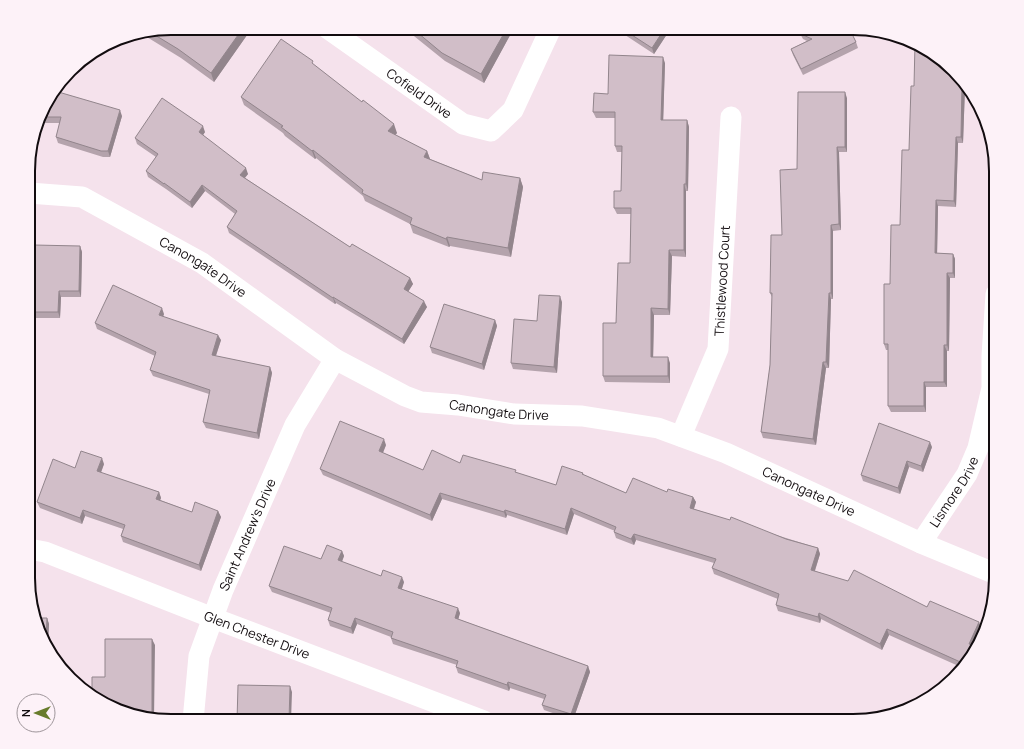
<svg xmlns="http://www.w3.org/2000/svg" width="1024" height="749" viewBox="0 0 1024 749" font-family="Manrope,sans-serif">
<rect width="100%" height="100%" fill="#f5e2ec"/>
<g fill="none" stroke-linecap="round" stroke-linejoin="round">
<g stroke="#fff" stroke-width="21">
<path id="s1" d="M327,28L463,124L491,131L513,110L551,28"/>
<path id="s2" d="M29,193L82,197L202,263L335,359L405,396L421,402L458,405L514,414L582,416L658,428L726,453L921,543L996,574"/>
<path id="s3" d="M681,436L718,349L731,117"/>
<path id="s4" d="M921,543L967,474L978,448L992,388V356L996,294"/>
<path id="s5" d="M29,549L45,552L213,618L484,721"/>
<path id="s6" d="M193,721L199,656L223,590L295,425L335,359"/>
</g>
</g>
<path fill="#b4a3ac" d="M171,28H252L214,82L181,58L142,34Z
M404,28H514L484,83L445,61Z
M620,28H671L654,54L622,33Z
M797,28H849L856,42L858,48L803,75L793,55L791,49L807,41L803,39Z
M940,58L965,87L963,143H958L956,207L938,206L937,253L953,254L955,259V278H950L949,351H947V387H926V412H891L888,406V350H886L884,344L890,284L900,225L909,150Z
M665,63L663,120H687L689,127L688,191H686V257L672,256L670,315H654L653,357L670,363V383L605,382L603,376L630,263L631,214H617L614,208L621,191L622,152H617L615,146V118H596L593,112L608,94Z
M314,65L397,133L395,135L427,151L430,159L482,180L520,178L523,187L511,257L450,246L449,247L413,233L410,224L365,201L363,196L316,158L315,159L285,136L283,133L244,105L241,97Z
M847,98V152H839L841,230L833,231V299H831L829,368H826L816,445L763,438L761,432L770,365L772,297L770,293L782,235L797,169Z
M43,107L122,116L110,157H103L58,143L56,137L60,123H38Z
M205,132L203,135L248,174L245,178L350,247L410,278L413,284L408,292L427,307L404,344L336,303L335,304L229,233L227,227L235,214L205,191L192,208L166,189L148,177L146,171L156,157L137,144L135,138Z
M80,246L82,252L81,297H61L60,318H35L33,312V304H29V252H34Z
M562,302L557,373L513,369L511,363L537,321Z
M164,314L163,317L221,340L216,356L270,367L272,373L259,439L206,428L203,422L209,394L153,376L150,370L155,356L97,329L95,323Z
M495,320L497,326L484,370L432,353L430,347Z
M386,445L383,453L423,470L460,463L517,473L556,485L583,473L584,475L626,493L667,492L693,497L696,502L694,509L818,548L820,554L815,571L927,607L979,622L981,628L974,645L977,646L966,665L963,668L889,635L882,650L821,619L820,623L778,611L776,605L778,599L714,574L712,568L714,563L636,540L634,545L616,538L614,532L615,531L574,514L567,535L507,515L506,518L442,499L432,521L323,475L320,469Z
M932,447L923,472L909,467L900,494L863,481L861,475Z
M104,464L101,473L159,492L161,498L160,500L192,512L218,511L221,517L201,571L123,542L121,536L123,529L85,516L82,524L40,508L37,502L75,468Z
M996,501V526L991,525L989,519Z
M342,551L344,556L342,562L381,576L404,582L402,589L460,613L458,619L588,666L590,672L573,720L544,710L542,705L544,699L510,688L509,691L458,673L456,667L457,665L393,644L391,638V637L357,624L353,634L330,626L328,620L331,613L272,592L269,586L321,559Z
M36,618H47L49,624L48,644H45Z"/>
<path fill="#92858c" d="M243,28H252L214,82L211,73Z
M507,28H514L484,83L481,74Z
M665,28H671L654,54L652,48Z
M663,57L665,63L663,127L661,120Z
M962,84L965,87L963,143L961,137Z
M845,92L847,98V152L845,147Z
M120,110L122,116L110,157L108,151Z
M687,120L689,127L688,191L686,184Z
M394,124L397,133L391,140L388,131Z
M203,126L205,132L201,138L199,132Z
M956,137L958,143L956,207L954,201Z
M837,147L839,152L841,230L839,224Z
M313,150L316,158L315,159L312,151Z
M427,151L430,159L427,166L424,157Z
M246,168L248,174L242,181L240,175Z
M520,178L523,187L511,257L508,248Z
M684,184L686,191V257L684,250Z
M202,185L205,191L192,208L190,202Z
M936,200L938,206L937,259L935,253Z
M831,225L833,231V299L831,293Z
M447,237L450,246L449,247L446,239Z
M80,246L82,252L81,297L79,291Z
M669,250L672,256L670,315L668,309Z
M953,254L955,259V278L953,273Z
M947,273L950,278L949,351L947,345Z
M410,278L413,284L406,295L404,289Z
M59,291L61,297L60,318L58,312Z
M829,293L831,299L829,368L826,362Z
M560,296L562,302L557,373L554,367Z
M333,297L336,303L335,304L333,298Z
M424,301L427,307L404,344L402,339Z
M162,308L164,314L161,321L159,315Z
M651,308L654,315L653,363L651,357Z
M495,320L497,326L484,370L482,364Z
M218,335L221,340L214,361L212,355Z
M944,345L947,351V387L944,382Z
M668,357L670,363V383L668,376Z
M823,362L826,368L816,445L813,439Z
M270,367L272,373L259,439L257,433Z
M924,382L926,387V412L924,406Z
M384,439L386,445L381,457L379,451Z
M930,442L932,447L923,472L921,466Z
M102,458L104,464L99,477L97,471Z
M907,461L909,467L900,494L898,488Z
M159,492L161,498L158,505L156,499Z
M440,493L442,499L432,521L430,515Z
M693,497L696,502L692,514L690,508Z
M571,508L574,514L567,535L565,529Z
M83,510L85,516L82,524L80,518Z
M505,510L507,515L506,518L504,512Z
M218,511L221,517L201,571L199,565Z
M634,534L636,540L634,545L631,539Z
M818,548L820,554L813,576L811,570Z
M342,551L344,556L340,566L338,560Z
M402,577L404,582L400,594L398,588Z
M32,584L34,590L33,609L31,602Z
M458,608L460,613L457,624L455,618Z
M819,613L821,619L820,623L818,617Z
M47,618L49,624L48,644L46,638Z
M355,618L357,624L353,634L351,628Z
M979,622L981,628L971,649L969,644Z
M887,629L889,635L882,650L880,644Z
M152,639L155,645L154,719H152Z
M588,666L590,672L573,720L571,714Z
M508,682L510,688L509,691L507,685Z
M290,686L292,692L291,721H289Z"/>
<path fill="#d1bec8" stroke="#92858c" d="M171,28H243L211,73L178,49L150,32Z
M412,28H507L481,74L442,53Z
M621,28H665L652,48Z
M798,28H849L856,42L801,69L791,49L812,39L801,34Z
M281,39L313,61L312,63L362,102L363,100L394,124L388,131L427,151L424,157L482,180L483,172L520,178L508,248L447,237L446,239L410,224L412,218L362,193L363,190L313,150L312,151L281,127L283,126L241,97Z
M915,43L940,58L962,84L961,137H956L954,201L936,200L935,253L953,254V273H947V345H944V382H924V406H888V344H884V284H890L891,225H900L902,150H909L911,86H914Z
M609,55L663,57L661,120H687L686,184H684V250H669L668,309L651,308V357H668V376H603V323H616L618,263H630L631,208H614V191H621L622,146H615V112H593L594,93L608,94Z
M55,91L120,110L108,151H101L56,137L61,117H40L43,107Z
M798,92H845V147H837L839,224L831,225V293H829L826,362H823L813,439L761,432L770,365L772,293H770L771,235H782L780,170L797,169Z
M162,98L203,126L199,132L246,168L240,175L350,247L352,244L410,278L404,289L424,301L402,339L333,297V298L227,227L237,211L202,185L190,202L164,183V184L146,171L158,154L135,138Z
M34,245L80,246L79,291H59L58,312H33V299H29V252H34Z
M113,285L162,308L159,315L218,335L212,355L270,367L257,433L203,422L210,390L150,370L156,352L95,323Z
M539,295L560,296L554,367L511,363L514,319L537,321Z
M444,304L495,320L482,364L430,347Z
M340,421L384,439L379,451L423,470L432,450L460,463L463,455L516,470L515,472L556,485L562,466L583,473L582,474L626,493L633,478L667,492L668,489L693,497L690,508L730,520L731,517L786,539L818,548L811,570L848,581L854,570L927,607L930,601L979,622L969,644L977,646L967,665L887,629L880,644L819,613L818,617L776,605L779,594L712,568L716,559L634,534L631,539L614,532L616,527L571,508L565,529L505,510L504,512L440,493L430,515L320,469Z
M879,423L930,442L921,466L907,461L898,488L861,475Z
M81,451L102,458L97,471L159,492L156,499L192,512L195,502L218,511L199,565L121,536L125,525L83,510L80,518L37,502L53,459L75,468Z
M996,501V521L989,519Z
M327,545L342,551L338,560L381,576L383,570L402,577L398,588L458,608L455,618L588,666L571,714L542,705L546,695L508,682L507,685L456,667L458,661L391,638L393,632L355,618L351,628L328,620L332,608L269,586L284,546L321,559Z
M29,584H32L31,602L29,597Z
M36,618H47L46,638H43Z
M105,639H152V719L125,713L92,696V677H105Z
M238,685L290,686L289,721H237Z"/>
<g text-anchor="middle" stroke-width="3" stroke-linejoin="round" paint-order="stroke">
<g font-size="13" fill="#120c0f" stroke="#fdf2f8">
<text dy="5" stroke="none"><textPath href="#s1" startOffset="113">Cofield Drive</textPath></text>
<text dy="5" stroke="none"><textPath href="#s2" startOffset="193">Canongate Drive</textPath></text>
<text dy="5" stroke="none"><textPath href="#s3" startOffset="163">Thistlewood Court</textPath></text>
<text dy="5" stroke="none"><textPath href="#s2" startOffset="529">Canongate Drive</textPath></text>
<text dy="5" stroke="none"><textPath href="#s2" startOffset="853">Canongate Drive</textPath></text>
<text dy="5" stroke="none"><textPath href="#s4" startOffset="61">Lismore Drive</textPath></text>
<text dy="5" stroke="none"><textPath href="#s6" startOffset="196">Saint Andrew's Drive</textPath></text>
<text dy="5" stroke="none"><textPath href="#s5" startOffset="244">Glen Chester Drive</textPath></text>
</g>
</g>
<path d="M0 0H1024V749H0ZM171 35H853A136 136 0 0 1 989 171V578A136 136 0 0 1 853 714H171A136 136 0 0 1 35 578V171A136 136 0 0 1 171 35Z" fill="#fdf2f8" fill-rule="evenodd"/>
<path fill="none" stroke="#120c0f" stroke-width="2" d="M171 35H853A136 136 0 0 1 989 171V578A136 136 0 0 1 853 714H171A136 136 0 0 1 35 578V171A136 136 0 0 1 171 35Z"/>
<g transform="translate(36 713) rotate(270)"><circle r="19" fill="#fdf2f8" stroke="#9f969b"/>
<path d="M0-3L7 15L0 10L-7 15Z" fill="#687c2c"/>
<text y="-6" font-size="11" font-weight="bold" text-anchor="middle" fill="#120c0f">N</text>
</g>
</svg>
